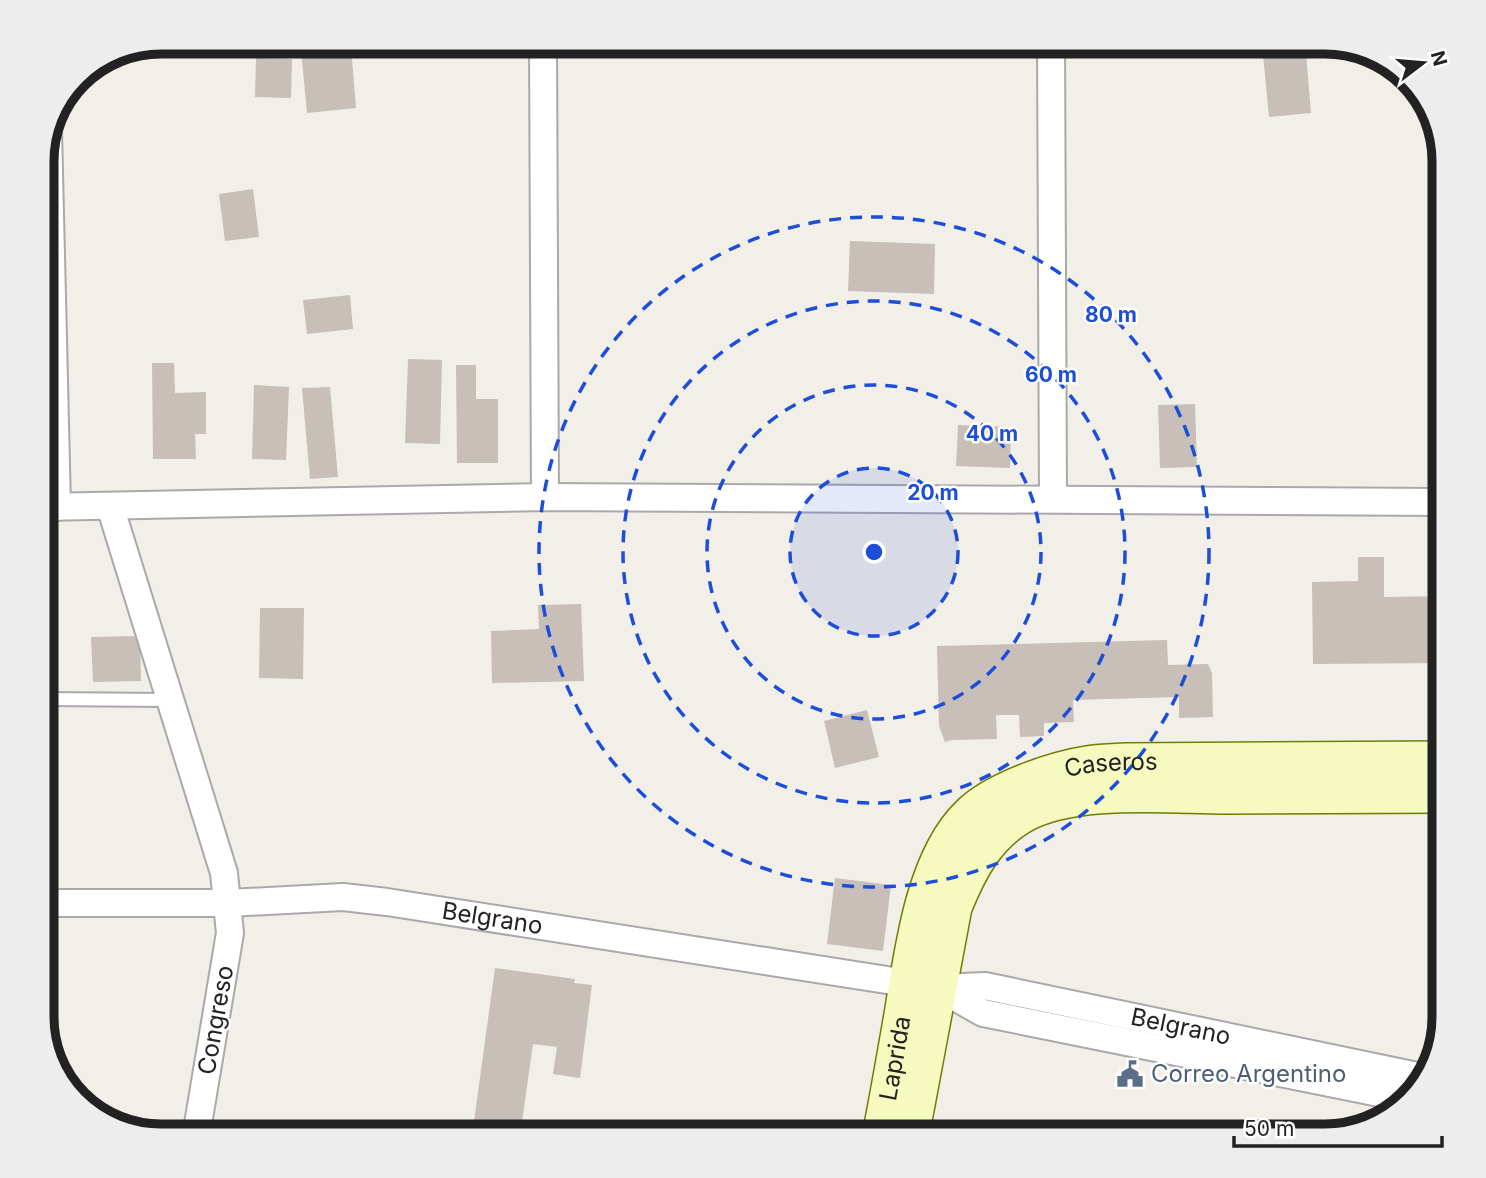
<svg xmlns="http://www.w3.org/2000/svg" width="1486" height="1178" viewBox="0 0 1486 1178" font-family="Inter,sans-serif">
<rect width="100%" height="100%" fill="#f2efe9"/>
<path fill="#c7bfb8" d="M1286,42H1305L1311,113L1269,117L1262,44Z
M351,46L356,108L307,113L301,50Z
M256,58L292,59L291,98L255,97Z
M253,189L259,237L225,241L219,194Z
M850,241L935,244L934,294L848,291Z
M350,295L353,329L307,334L303,300Z
M408,359L442,360L440,444L405,443Z
M152,363H174L175,393L206,392V434H195L196,459H153Z
M456,365H476V399H498V463H457Z
M254,385L289,387L286,460L252,459Z
M330,387L338,477L310,479L302,388Z
M1195,404L1197,467L1160,468L1158,405Z
M958,425L1011,427L1010,468L956,466Z
M1358,557H1384V597L1444,596V663L1313,664L1312,582L1358,581Z
M581,604L584,681L492,683L491,631L539,629L538,605Z
M260,608H304L303,679L259,678Z
M140,636L141,681L93,682L91,637Z
M1167,640L1168,665L1208,664L1212,673L1213,717L1179,718V697L1073,700L1074,722L1044,723V736L1020,737L1019,715H996L997,739L952,740L945,742L939,726L937,646Z
M867,710L879,757L835,768L824,721Z
M1439,833L1444,834V887L1431,885Z
M835,878L891,885L883,951L827,944Z
M495,968L575,979L574,983L592,985L580,1078L553,1074L557,1047L533,1044L520,1136H472Z"/>
<g fill="none" stroke-linecap="round" stroke-linejoin="round">
<defs>
<path id="service" d="M42,699L169,700"/>
<g id="minor">
<path d="M543,42L545,497"/>
<path d="M1051,42L1053,498"/>
<path d="M48,130L57,507"/>
<path d="M110,506L224,873L230,933L196,1136"/>
<path d="M42,507L545,497L1444,502"/>
<path id="s1" d="M42,903H229L343,897L387,902L938,988L985,986L1422,1077"/>
<path d="M939,988L983,1013L1409,1099"/>
</g>
<g id="secondary">
<path id="s2" d="M881,1136C889,1096 896,1055 903,1015C913,953 924,859 970,815C994,791 1054,770 1087,765C1099,763 1112,763 1125,762L1444,760"/>
<path d="M910,1136L953,907C968,870 985,836 1021,815C1073,785 1167,795 1226,795C1298,795 1371,794 1444,794"/>
</g>
</defs>
<use href="#service" stroke="#a9a9a9" stroke-width="16"/>
<use href="#minor" stroke="#a9a9a9" stroke-width="30"/>
<use href="#secondary" stroke="#707d05" stroke-width="40"/>
<use href="#service" stroke="#fff" stroke-width="12"/>
<use href="#minor" stroke="#fff" stroke-width="26"/>
<use href="#secondary" stroke="#f7fabf" stroke-width="37"/>
</g>
<circle cx="874" cy="552" r="84" fill="#1d4ed8" fill-opacity=".12"/>
<g fill="none" stroke="#1d4ed8" stroke-width="3.5" stroke-dasharray="12 9">
<circle cx="874" cy="552" r="84"/>
<circle cx="874" cy="552" r="167"/>
<circle cx="874" cy="552" r="251"/>
<circle cx="874" cy="552" r="335"/>
</g>
<defs>
<symbol id="civic-bare" viewBox="-9 -9 18 18"><path d="M-.6-6.5H3V-4.5H.6V-3L4-1V1h2V6H-6V1h2V-1L-.6-3ZM-1.2 2.5V6h2.4V2.5Z" fill="#5c6f8a" stroke="#fff" stroke-width="2.5" paint-order="stroke"/></symbol>
</defs>
<g fill-rule="evenodd">
<use href="#civic-bare" x="1111" y="1055" width="38" height="38"/>
</g>
<g text-anchor="middle" stroke-width="5" stroke-linejoin="round" paint-order="stroke">
<g font-size="24" fill="#222" stroke="#fff">
<text dy="8" stroke="none"><textPath href="#s2" startOffset="490">Caseros</textPath></text>
<text dy="8" stroke="none"><textPath href="#s1" startOffset="452">Belgrano</textPath></text>
<text transform="translate(216 1020) rotate(-80)" y="8">Congreso</text>
<text dy="8" stroke="none"><textPath href="#s1" startOffset="1150">Belgrano</textPath></text>
<text dy="8" stroke="none"><textPath href="#s2" startOffset="79">Laprida</textPath></text>
</g>
<g font-size="24" fill="#4e5e75" stroke="#fff" text-anchor="start">
<text x="1151" y="1082">Correo Argentino</text>
</g>
</g>
<path d="M0 0H1486V1178H0ZM161 54H1325A107 107 0 0 1 1432 161V1017A107 107 0 0 1 1325 1124H161A107 107 0 0 1 54 1017V161A107 107 0 0 1 161 54Z" fill="#ededed" fill-rule="evenodd"/>
<path fill="none" stroke="#222" stroke-width="9" d="M161 54H1325A107 107 0 0 1 1432 161V1017A107 107 0 0 1 1325 1124H161A107 107 0 0 1 54 1017V161A107 107 0 0 1 161 54Z"/>
<circle cx="874" cy="552" r="10" fill="#1d4ed8" stroke="#fff" stroke-width="3.5"/>
<g font-size="21" text-anchor="middle" font-weight="bold" fill="#1d4ed8" stroke="#fff" stroke-width="5" stroke-linejoin="round" paint-order="stroke">
<text x="1111" y="322">80 m</text>
<text x="1051" y="382">60 m</text>
<text x="992" y="441">40 m</text>
<text x="933" y="500">20 m</text>
</g>
<g transform="translate(1423 63) rotate(74)" stroke="#ffffff" stroke-width="5" paint-order="stroke">
<path d="M0-5L12 26L0 18L-12 26Z" fill="#222222"/>
<text y="-10" font-size="19" font-weight="bold" text-anchor="middle" fill="#222222">N</text>
</g>
<path d="M1234 1136v10h208v-10" fill="none" stroke="#222222" stroke-width="3.5"/>
<text x="1244" y="1136" font-size="21" fill="#222222" stroke="#ffffff" stroke-width="5" paint-order="stroke">50 m</text>
</svg>
